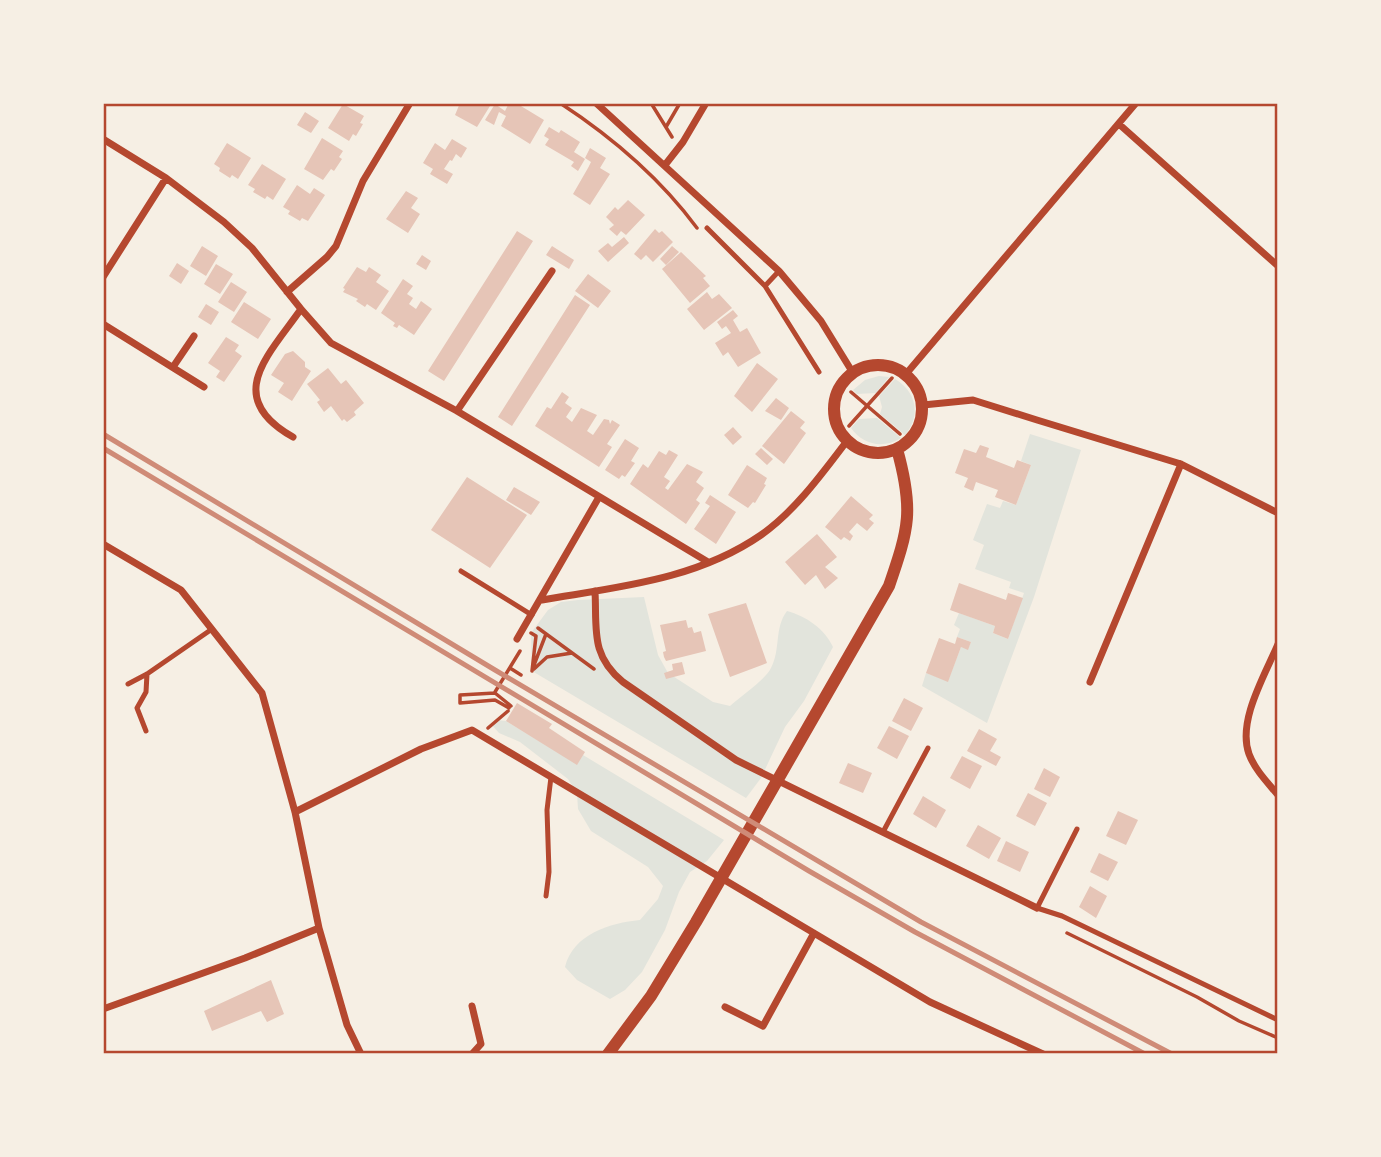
<svg xmlns="http://www.w3.org/2000/svg" width="1381" height="1157" viewBox="0 0 1381 1157" font-family="'Space Grotesk',sans-serif">
<rect width="100%" height="100%" fill="#f6efe4"/>
<path fill="#e2e4dc" d="M879,376L889,377L876,393L857,394L853,390L865,380Z
M895,379C917,392 921,416 905,435L880,414L882,407L879,396Z
M877,418L901,438C883,449 863,445 851,428L859,419Z
M1030,434L1081,450L1034,597L987,723L922,686L926,673L948,681L961,647L968,649L971,642L957,637L960,629L954,625L959,613L995,626L993,633L1008,639L1024,593L1009,588L1011,582L975,569L984,545L973,540L987,504L1000,508L1003,501L1016,505L1031,465L1021,461Z
M644,597L658,655L668,673L713,702L730,706C741,696 765,680 771,668C781,649 774,628 787,611C806,616 825,629 833,647L804,701L785,727L761,778L746,798L532,671L531,633L548,610L561,602L578,600Z
M497,720L506,721L577,764L583,755L724,840L707,861L690,872L679,892L665,930L642,972L625,990L610,999L577,980L565,967C573,934 610,923 640,920L658,899L663,886L648,867L591,831L578,809L577,793L568,779L520,742L499,733L492,725Z"/>
<path fill="#e6c5b7" d="M460,103H484L490,106L477,127L455,115Z
M509,103H516L544,120L530,144L501,126L506,116L499,112L494,125L485,120L495,104L505,111Z
M343,104L364,116L360,123L363,124L356,136L353,134L349,141L328,128Z
M305,112L319,121L311,133L297,125Z
M549,127L559,133L561,130L580,142L574,152L585,159L578,171L571,166L574,162L545,145L549,139L544,136Z
M322,138L343,151L339,157L342,159L334,171L331,169L323,180L304,169Z
M452,139L467,148L461,158L456,154L452,161L450,160L444,169L453,174L447,184L430,174L433,169L423,163L435,143L445,150Z
M227,143L251,158L238,179L232,175L230,178L219,171L220,168L214,164Z
M590,148L606,158L600,168L610,174L590,205L573,194L588,168L591,162L585,158Z
M262,164L286,179L273,200L267,196L265,199L253,192L255,189L248,185Z
M297,185L310,194L314,188L325,195L308,221L302,218L300,221L288,214L290,211L283,207Z
M406,191L418,198L411,208L420,214L408,233L386,219Z
M628,200L645,215L626,235L621,231L617,236L609,229L614,225L606,217L615,207L618,210Z
M655,229L659,233L662,231L673,242L653,262L646,255L641,260L634,254Z
M517,231L533,241L444,381L428,371Z
M624,237L629,243L608,262L598,251L608,243L612,247Z
M202,246L218,256L206,276L190,266Z
M552,246L574,260L569,269L546,255Z
M672,246L679,252L666,265L660,259Z
M681,252L706,276L703,278L710,286L690,303L662,269Z
M422,255L431,261L426,270L416,264Z
M177,263L189,271L181,284L169,276Z
M216,264L233,274L220,294L204,284Z
M357,267L366,272L369,267L381,275L376,282L389,291L376,310L367,304L365,307L356,301L358,299L343,292L345,289L343,288Z
M588,274L611,291L598,308L575,291Z
M403,279L413,286L407,294L413,298L409,304L416,309L421,301L432,309L414,335L399,325L397,328L393,326L395,323L381,313Z
M231,282L247,292L234,312L218,302Z
M707,292L712,299L719,294L732,308L704,330L687,309Z
M575,295L590,305L512,426L498,417Z
M244,302L271,319L258,339L231,322Z
M206,304L219,312L211,325L198,317Z
M733,310L738,316L733,320L740,332L747,328L761,353L738,367L728,352L723,356L715,343L731,333L726,326L722,329L717,322Z
M226,337L239,345L235,351L242,356L224,382L216,377L220,371L208,363Z
M293,351L305,362V367L311,371L292,401L278,392L284,383L271,375L285,354Z
M757,363L778,379L752,412L734,396Z
M328,368L341,384L346,380L364,403L356,410L354,412L356,415L347,422L344,419L342,421L331,406L324,412L317,402L320,400L307,384Z
M562,392L569,397L565,403L572,408L566,417L572,422L581,408L597,415L587,431L593,435L604,419L609,420L610,424L612,420L620,425L607,444L612,447L599,467L535,426L547,407L551,409Z
M776,398L789,408L781,420L765,411Z
M791,411L805,422L800,428L806,433L784,464L762,446Z
M733,427L742,437L733,445L724,435Z
M625,439L639,448L631,461L635,463L625,477L622,475L619,479L605,470Z
M980,445L989,448L986,457L1014,468L1017,460L1031,465L1016,505L995,497L998,490L976,482L973,491L964,487L968,478L955,473L964,449L976,453Z
M761,448L773,459L767,465L755,454Z
M669,450L678,455L664,477L670,481L665,488L668,490L687,464L703,472L696,482L704,488L696,500L700,503L686,524L630,484L643,464L648,468L659,451L666,455Z
M747,465L767,478L764,484L766,485L755,503L753,502L748,508L728,495Z
M467,477L527,515L490,568L431,530Z
M514,487L540,502L531,515L506,500Z
M710,495L736,512L716,544L694,529L710,506L705,503Z
M851,496L873,515L869,519L874,523L867,531L857,523L849,532L853,536L850,541L844,537L841,540L825,527Z
M817,534L837,557L825,567L838,578L825,589L816,575L805,585L785,562Z
M959,583L1006,600L1008,593L1023,598L1008,639L993,633L995,626L950,610Z
M746,603L767,663L730,677L708,614Z
M686,620L688,628L692,627L694,633L701,631L706,651L666,661L664,657L663,652L666,651L660,625Z
M957,637L971,642L968,650L961,647L948,682L926,673L939,638L955,644Z
M682,662L685,674L666,679L664,673L673,670L672,664Z
M904,698L923,708L911,731L892,721Z
M517,703L552,724L549,728L585,752L577,765L506,721Z
M889,726L909,736L897,759L877,748Z
M979,729L997,739L990,751L1001,757L996,766L967,751Z
M962,756L982,766L970,789L950,778Z
M848,763L872,773L863,793L839,783Z
M1044,768L1060,777L1050,797L1034,789Z
M1028,793L1047,803L1035,826L1016,816Z
M923,796L946,810L936,828L913,814Z
M1118,811L1138,820L1126,845L1106,836Z
M978,825L1001,838L989,859L966,846Z
M1006,841L1029,852L1020,872L997,861Z
M1099,853L1118,862L1108,881L1090,872Z
M1090,886L1107,896L1096,918L1079,907Z
M271,980L284,1014L267,1022L261,1011L212,1031L204,1011Z"/>
<g fill="none" stroke-linecap="round" stroke-linejoin="round">
<path stroke="#b5482f" stroke-width="3.5" d="M560,103C612,137 660,178 697,228
M651,103L672,137
M666,127L680,103
M851,392L900,434
M849,426L892,378
M538,628L594,669
M531,633L536,636L532,671
M534,665L546,634
M510,668L521,675
M534,669L547,657L572,653
M495,692L520,651
M509,708L495,700L460,703V695L495,693L511,706
M488,728L508,711
M1067,933L1197,997L1239,1021L1278,1038"/>
<path stroke="#b5482f" stroke-width="5" d="M707,228L765,286L819,372
M765,286L779,271
M461,571L532,615
M128,684L147,674L212,629
M146,731L137,708L146,692L147,674
M1077,829L1037,908L1062,916L1278,1020
M883,832L928,748
M546,896L549,872L547,810L551,777"/>
<path stroke="#b5482f" stroke-width="7" d="M596,103L779,271L821,321L853,373
M1120,125L1278,266
M103,139L166,178L224,222L252,248L301,309L331,343L457,411L708,562
M665,165L683,142L706,103
M103,277L166,178
M287,292L327,257L336,246L363,181L410,103
M103,324L204,387
M173,367L194,336
M906,374L1136,103
M923,405L973,400L1037,420L1181,464L1278,513
M457,411L552,271
M293,437C222,397 269,355 301,309
M103,544L181,590L262,693L295,812L319,928L347,1025L361,1054
M595,591C597,629 590,655 623,682L736,760L1037,908
M542,600C617,587 696,580 761,535C795,511 822,474 847,441
M517,639L599,497
M1278,644C1265,675 1237,721 1249,754C1255,770 1268,783 1278,795
M1090,682L1181,464
M295,812L421,749L472,730L930,1002L1043,1054
M472,1006L481,1044L472,1054
M725,1007L763,1026L814,933
M103,1009L245,958L319,928"/>
<path stroke="#b5482f" stroke-width="12" d="M834 409a44 44 0 1 1 88 0a44 44 0 1 1-88 0Z
M608,1054L651,996L696,922L889,586C909,528 914,510 897,449"/>
<path stroke="#cf8b77" stroke-width="5" d="M103,434L495,670L921,922L1172,1054
M103,448L809,871L915,932L1145,1054"/>
</g>
<rect width="1381" height="1157" fill="none" stroke="#f6efe4" stroke-width="210"/>
<rect x="105" y="105" width="1171" height="947" fill="none" stroke="#b5482f" stroke-width="2.5"/>
</svg>
